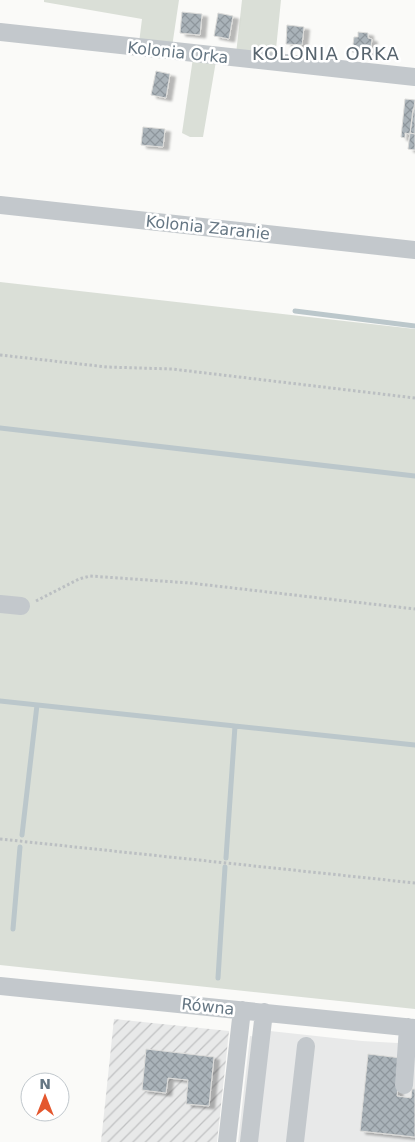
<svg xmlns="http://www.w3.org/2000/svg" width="415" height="1142" viewBox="0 0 415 1142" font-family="'DejaVu Sans',sans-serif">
<defs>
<pattern id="industrial-furrows" width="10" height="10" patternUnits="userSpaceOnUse" patternTransform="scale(1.25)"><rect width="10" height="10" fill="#e8e9e9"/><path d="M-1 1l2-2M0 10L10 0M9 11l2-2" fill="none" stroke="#c0c1c2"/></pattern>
<pattern id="building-cross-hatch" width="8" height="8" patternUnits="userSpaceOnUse" patternTransform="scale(1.25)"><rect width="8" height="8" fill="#aab3b9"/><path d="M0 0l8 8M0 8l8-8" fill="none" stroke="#8e969c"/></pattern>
<filter id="shadow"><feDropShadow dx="5.5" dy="3" stdDeviation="1" flood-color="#0004"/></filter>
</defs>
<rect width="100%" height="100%" fill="#fafaf8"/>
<path fill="#e8e9e9" d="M270,1031L362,1041L415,1044V1142H238L250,1036L269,1039Z"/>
<path fill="url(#industrial-furrows)" d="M114,1019L229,1031L217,1142H101Z"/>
<path fill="#dadfd7" d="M44,0H179L172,47L139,43L142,19L44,2Z
M242,0H281L275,59L236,54Z
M193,58L216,61L203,137H190L182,133Z
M0,282L415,329V1009L0,965Z"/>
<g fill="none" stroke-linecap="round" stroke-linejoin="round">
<path stroke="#bbc7cb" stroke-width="5" d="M295,311L415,326
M0,428L415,476
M0,701L415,745
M22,835L37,705
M226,858L235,726
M13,929L20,847
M218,978L225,867"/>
</g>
<path fill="url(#building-cross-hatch)" stroke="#dcdcda" filter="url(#shadow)" d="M182,12L202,14L200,35L180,33Z
M218,13L233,16L229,39L214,36Z
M287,25L304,27L302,45L286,44Z
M358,32L368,33V38L372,39L370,54L352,52L354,37H358Z
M156,71L170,74L166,98L151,95Z
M405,99L415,100L410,134L405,133V138L401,137Z
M413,109H415V134L410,133Z
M143,127L165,129L163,147L141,145Z
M410,133L415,134V150L408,149Z
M146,1049L214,1057L209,1106L186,1104L188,1080L168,1078L166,1093L142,1090Z
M368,1054L401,1058L397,1096L411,1098L412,1089H415V1137L360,1131Z"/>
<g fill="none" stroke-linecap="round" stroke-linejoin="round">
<path stroke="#bbbfc2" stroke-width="3" stroke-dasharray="2.5 2.5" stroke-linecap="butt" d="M0,355L107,367L172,369L415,398
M36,601L79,579L90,576L190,583L415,609
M0,839L415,883"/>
<path stroke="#c3c8cc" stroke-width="18" d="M0,32L415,77
M0,205L415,250
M0,604L21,606
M0,986L415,1028
M404,1085L408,1027
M227,1142L242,1010
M249,1142L264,1012
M295,1142L306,1046"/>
</g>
<g text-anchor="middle" stroke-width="5" stroke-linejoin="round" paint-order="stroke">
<g font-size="16" fill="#657683" stroke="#fff">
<text transform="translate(178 52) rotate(6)" y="6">Kolonia Orka</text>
<text transform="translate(208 227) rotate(6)" y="6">Kolonia Zaranie</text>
<text transform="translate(208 1006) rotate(6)" y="6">Równa</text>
</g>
<g font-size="18" letter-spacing="1" fill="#57646e" stroke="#fff">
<text x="326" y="60">KOLONIA ORKA</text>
</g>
</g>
<g transform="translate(45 1097)"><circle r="24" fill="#ffffff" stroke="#c1c8cd"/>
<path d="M0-4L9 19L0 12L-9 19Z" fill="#e4572e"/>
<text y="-8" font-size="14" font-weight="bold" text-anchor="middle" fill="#657683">N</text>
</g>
</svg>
